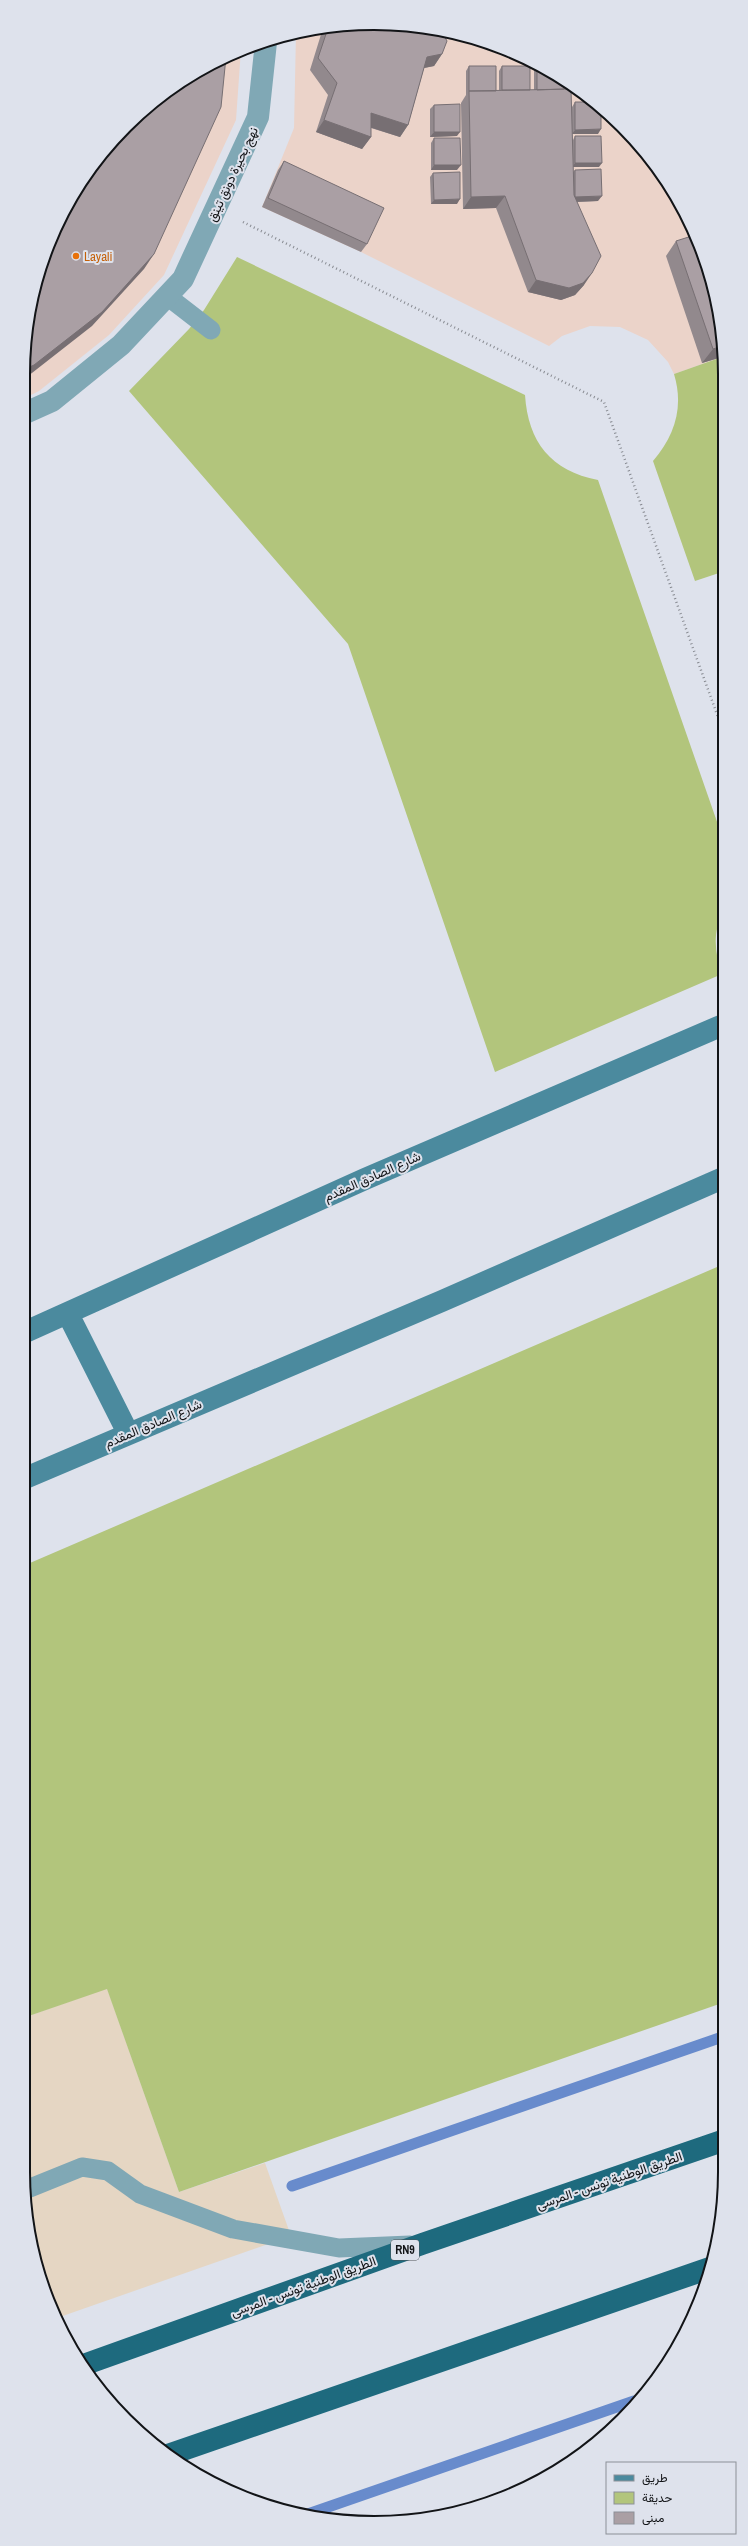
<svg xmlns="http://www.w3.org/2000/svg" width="748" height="2546" viewBox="0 0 748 2546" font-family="'Archivo Narrow',Vazirmatn,sans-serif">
<rect width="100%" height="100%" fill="#dee2ec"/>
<path fill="#ebd3c9" d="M374,23L442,30L549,70L638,142L698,239L722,328V357L674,374L668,362L648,340L620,327L590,326L562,336L549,346L361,252L262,207L294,128L296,33Z
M241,49L236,120L164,275L109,335L39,391L23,399L30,306L126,126L179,82Z"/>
<path fill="#e5d6c3" d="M107,1988L179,2192L265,2163L291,2236L57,2318L50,2306L30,2240L23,2172V2018Z"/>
<path fill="#b2c57c" d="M237,257L525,395C528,442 551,471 598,480L723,839V913C712,933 715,954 722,974L495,1072L348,644L129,391L189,329L204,310Z
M722,357V572L695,581L653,461C675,435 684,407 674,374Z
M724,1264L725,2002L179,2192L107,1989L23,2018V1566Z"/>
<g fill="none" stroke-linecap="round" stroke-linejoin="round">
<path stroke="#688bcc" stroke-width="11" d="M292,2186L725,2036
M305,2515L634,2401"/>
<path stroke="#898c93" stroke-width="2.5" stroke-dasharray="1 3" stroke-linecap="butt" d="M243,222L604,402L723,731"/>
<path stroke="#80a8b5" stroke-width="19" d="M167,296L211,330
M25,2190L82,2167L108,2171L140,2194L233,2229L339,2248L410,2245"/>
<path stroke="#80a8b5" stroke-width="22" d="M23,414L52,401L121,345L183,279L258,117L266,42"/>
<path stroke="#4b8a9e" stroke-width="22" d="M68,1314L128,1433
M23,1333L365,1179L723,1025
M23,1479L442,1301L723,1178"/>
<path stroke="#1e6a7e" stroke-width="22" d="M86,2364L422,2244L725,2140
M168,2455L710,2268"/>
</g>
<path fill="#92898d" d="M374,23L442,54L434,66L424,68L408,125L400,137L371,128V137L362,149L316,132L328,95L310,70L323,28Z
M469,66L496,91H499V71L502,66L530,90H534V71L537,66L564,89L572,107L575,102L598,134H572L573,140L575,136L599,167H573V172L575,170L598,201L577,202L584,285L575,295L561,300L528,292L496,208L463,209L461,103L466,95V71Z
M434,105L457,136L430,137V109Z
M434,138L457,170H431V143Z
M284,161L367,244L361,252L262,207L278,170Z
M433,173L457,204H431L430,177Z
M676,241L722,357L702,363L666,256Z"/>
<path fill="#776f73" d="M442,54L434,66L419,69L427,57Z
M371,113L408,125L400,137L363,125Z
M324,120L371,137L362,149L316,132Z
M601,129L598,134H572L575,130Z
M434,132H460L457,136L430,137Z
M575,163H602L599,167H572Z
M434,165H461L457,170H431Z
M505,196L496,208L463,209L471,197Z
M602,196L598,201L572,202L575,197Z
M460,199L457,204H431L434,200Z
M154,254L144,269L92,326L23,380V370Z
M592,273L584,285L575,295L561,300L528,292L536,280Z
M722,346V357L702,363L713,349Z"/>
<path fill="#aa9fa4" stroke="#776f73" d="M374,23L441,30L447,41L442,54L427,57L408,125L371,113V137L324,120L337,83L318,58L328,28Z
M226,57L221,107L154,254L102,312L34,365L23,370L30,306L50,240L82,179L126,126L179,82Z
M469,66H496V91H469Z
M502,66H530V90H502Z
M537,66H539L549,70L564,82V89L537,90Z
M571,89L574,195L601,256L592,273L583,283L569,288L536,280L505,196L471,197L469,91Z
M575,102H589L601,112V129L575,130Z
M460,104V132H434V105Z
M575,136H601L602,163H575Z
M434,138H460L461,165H434Z
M284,161L384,208L367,244L268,198Z
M601,169L602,196L575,197V170Z
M460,172V199L434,200L433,173Z
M695,235L698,239L722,328V346L713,349L676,241Z"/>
<circle fill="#e8710a" stroke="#dee2ec" stroke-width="1.5" cx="76" cy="256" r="4"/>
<g text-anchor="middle" stroke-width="4" stroke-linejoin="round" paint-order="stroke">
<rect fill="#dee2ec" stroke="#4f5257" stroke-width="1" x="391" y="2240" width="28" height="20" rx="3"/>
<g font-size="12" font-weight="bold" fill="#121417">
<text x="405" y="2254">RN9</text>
</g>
<g font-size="13" fill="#121417" stroke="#dee2ec">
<text transform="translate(232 174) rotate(-65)" y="5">نهج بحيرة دونق تينق</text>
<text transform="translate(372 1176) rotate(-24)" y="5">شارع الصادق المقدم</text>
<text transform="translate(153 1423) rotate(-23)" y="5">شارع الصادق المقدم</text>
<text transform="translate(609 2180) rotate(-19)" y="5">الطريق الوطنية تونس - المرسى</text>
<text transform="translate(303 2286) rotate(-20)" y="5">الطريق الوطنية تونس - المرسى</text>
</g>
<g font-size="13" fill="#c56008" stroke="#dee2ec" text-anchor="start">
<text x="84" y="261">Layali</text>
</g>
</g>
<path d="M0 0H748V2546H0ZM374 30H374A344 344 0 0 1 718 374V2172A344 344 0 0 1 374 2516H374A344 344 0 0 1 30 2172V374A344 344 0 0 1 374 30Z" fill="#dee2ec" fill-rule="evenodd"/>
<path fill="none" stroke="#121417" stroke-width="2" d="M374 30H374A344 344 0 0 1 718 374V2172A344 344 0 0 1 374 2516H374A344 344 0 0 1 30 2172V374A344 344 0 0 1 374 30Z"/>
<rect x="606" y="2462" width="130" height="72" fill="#dee2ec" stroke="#8c9097"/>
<rect x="614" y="2475" width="20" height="6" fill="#4b8a9e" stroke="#8c9097"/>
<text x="642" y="2482" font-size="12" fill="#121417">طريق</text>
<rect x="614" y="2492" width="20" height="12" fill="#b2c57c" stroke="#8c9097"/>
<text x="642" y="2502" font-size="12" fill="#121417">حديقة</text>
<rect x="614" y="2512" width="20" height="12" fill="#aa9fa4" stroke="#8c9097"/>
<text x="642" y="2522" font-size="12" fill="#121417">مبنى</text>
</svg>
